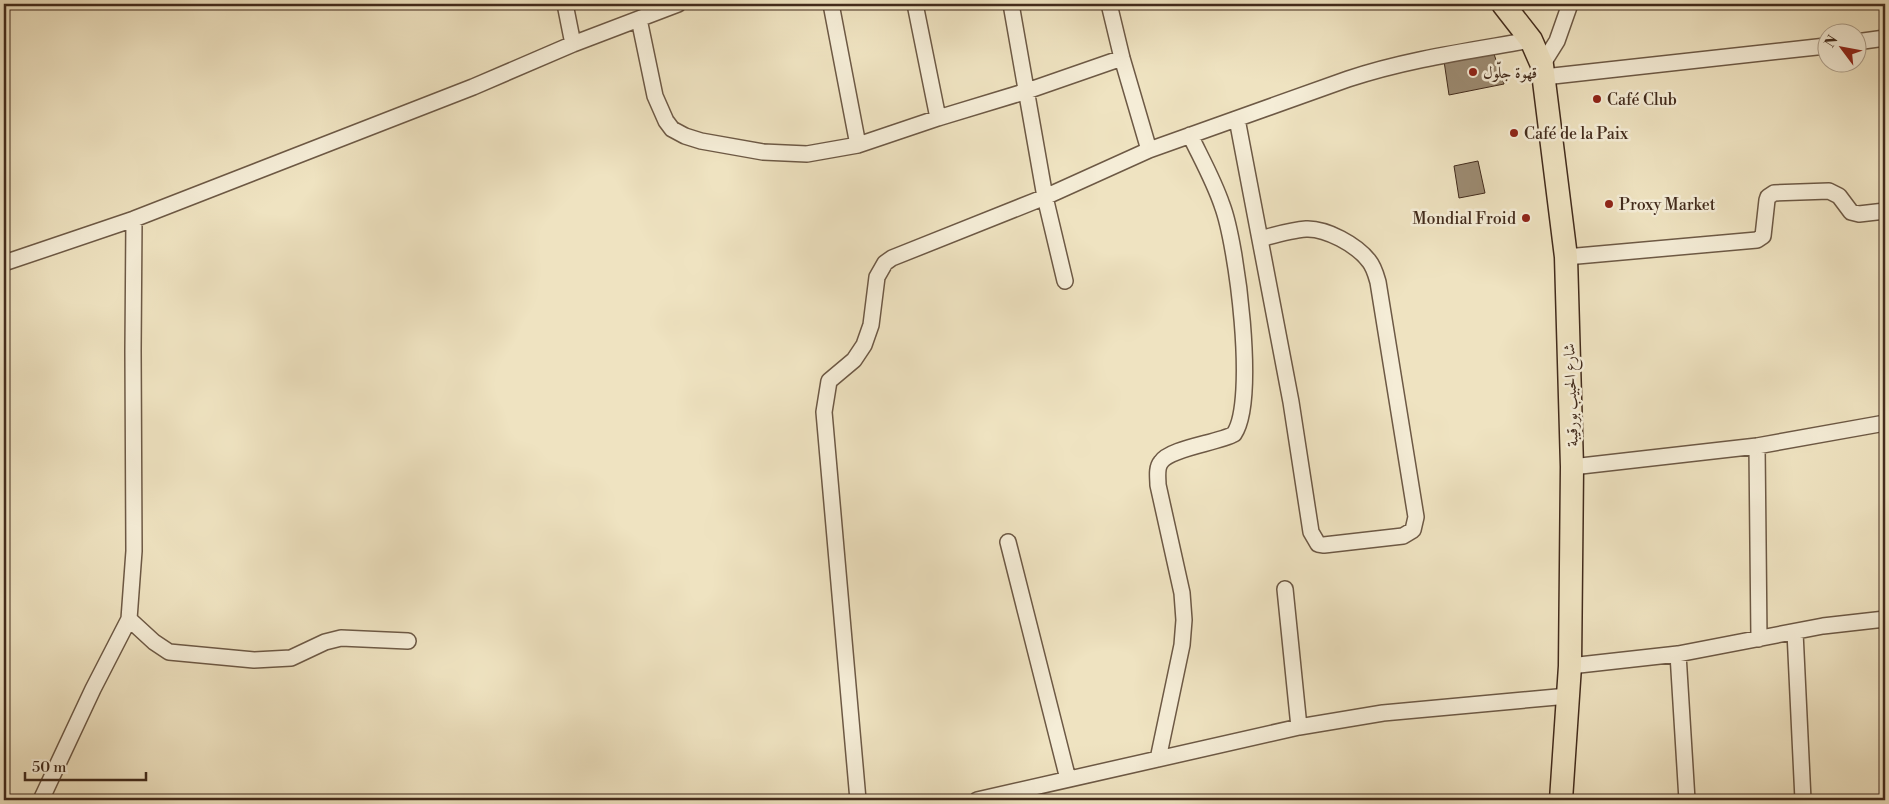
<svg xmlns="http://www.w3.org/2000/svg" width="1889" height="804" viewBox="0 0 1889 804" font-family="'Libre Bodoni',Amiri,serif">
<rect width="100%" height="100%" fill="#efe3c1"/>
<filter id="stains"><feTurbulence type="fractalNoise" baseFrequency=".004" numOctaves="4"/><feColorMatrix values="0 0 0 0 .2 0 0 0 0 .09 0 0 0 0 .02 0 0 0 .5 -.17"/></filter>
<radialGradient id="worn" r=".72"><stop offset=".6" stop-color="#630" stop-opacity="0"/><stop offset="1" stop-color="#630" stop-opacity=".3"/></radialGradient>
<path fill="#9c8b72" stroke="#422b1c" d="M1494,54L1504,84L1449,95L1444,61Z
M1478,161L1485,193L1459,198L1454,166Z"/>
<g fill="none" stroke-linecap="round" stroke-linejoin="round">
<defs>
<path id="minor" d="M565,4L573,44
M831,4L858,145
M915,4L938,118
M1011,4L1045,197L1065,281
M1109,4L1122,58L1149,150
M639,19L655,96L666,121L672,129L685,136L701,141L763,152L807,154L858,145L938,118L1027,91L1122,58
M1856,42L1885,38
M1542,65L1557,41L1570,4
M1544,77L1826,46
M1237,119L1291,402L1311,532L1318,544L1324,545L1403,536L1413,530L1416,517L1378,282C1376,275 1374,267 1369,261C1357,245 1326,228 1306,229C1291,230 1275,235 1260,239
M1566,257L1757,240L1763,236L1767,200L1768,197L1774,193L1829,191L1839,196L1851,212L1859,214L1885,211
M4,263L134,219L473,87L573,44L678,4
M1757,446L1759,639
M1572,467L1757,446L1885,423
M1008,542L1068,779
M1285,589L1299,727
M129,619L154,642L169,652L254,660L291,658L325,642L341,638L408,641
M1795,632L1803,800
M1678,654L1687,800
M1570,666L1678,654L1823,626L1885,619
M1158,759L1182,645L1184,620L1182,593L1158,485C1158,478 1156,468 1161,462C1170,448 1218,443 1234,434C1257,401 1237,244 1222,205C1214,181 1201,158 1190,135
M41,800L93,689L129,619L134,551L133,351L134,219
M858,800L824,412L829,381L854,360L864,345L871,325L877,277L885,263L892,258L1045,197L1149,150L1348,79C1408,59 1469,51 1531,40
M977,800L1299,727L1383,713L1568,696"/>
<path id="primary" d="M1503,4L1531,40L1542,65L1566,257L1572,467L1570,666L1561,800"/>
</defs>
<use href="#minor" stroke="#6d5945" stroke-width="18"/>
<use href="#primary" stroke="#422b1c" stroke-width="25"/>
<use href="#minor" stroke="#f5edd7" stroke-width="15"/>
<use href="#primary" stroke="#efe3c1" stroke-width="22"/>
</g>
<g fill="#8f2418" stroke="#f5edd7" stroke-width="2">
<circle cx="1473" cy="72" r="5"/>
<circle cx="1597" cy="99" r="5"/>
<circle cx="1514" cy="133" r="5"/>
<circle cx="1609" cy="204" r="5"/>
<circle cx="1526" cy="218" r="5"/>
</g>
<g text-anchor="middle" stroke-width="5" stroke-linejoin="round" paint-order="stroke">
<g font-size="16" fill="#422b1c" stroke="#f5edd7" text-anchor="start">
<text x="1483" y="78">قهوة جلّول</text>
<text x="1607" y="105">Café Club</text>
<text x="1524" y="139">Café de la Paix</text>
<text x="1619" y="210">Proxy Market</text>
<text x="1516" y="224" text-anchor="end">Mondial Froid</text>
</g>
<g font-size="16" fill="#422b1c" stroke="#f5edd7">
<text transform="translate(1570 395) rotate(-92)" y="6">شارع الحبيب بورقيبة</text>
</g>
</g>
<rect width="1889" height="804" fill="none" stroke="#efe3c1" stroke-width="20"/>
<rect x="5" y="5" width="1879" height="794" fill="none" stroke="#422b1c" stroke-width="2.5"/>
<rect x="10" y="10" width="1869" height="784" fill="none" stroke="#422b1c"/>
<g transform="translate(1842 48) rotate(302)"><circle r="24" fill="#f5edd7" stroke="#ad9f8c"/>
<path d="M0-4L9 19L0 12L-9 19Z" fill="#8f2418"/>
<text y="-8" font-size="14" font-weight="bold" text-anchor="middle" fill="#422b1c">N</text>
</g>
<path d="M25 772v8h121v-8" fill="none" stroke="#422b1c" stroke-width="2.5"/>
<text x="32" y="772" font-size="15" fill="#422b1c" stroke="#f5edd7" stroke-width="4" paint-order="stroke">50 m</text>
<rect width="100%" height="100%" filter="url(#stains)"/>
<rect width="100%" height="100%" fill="url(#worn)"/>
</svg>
